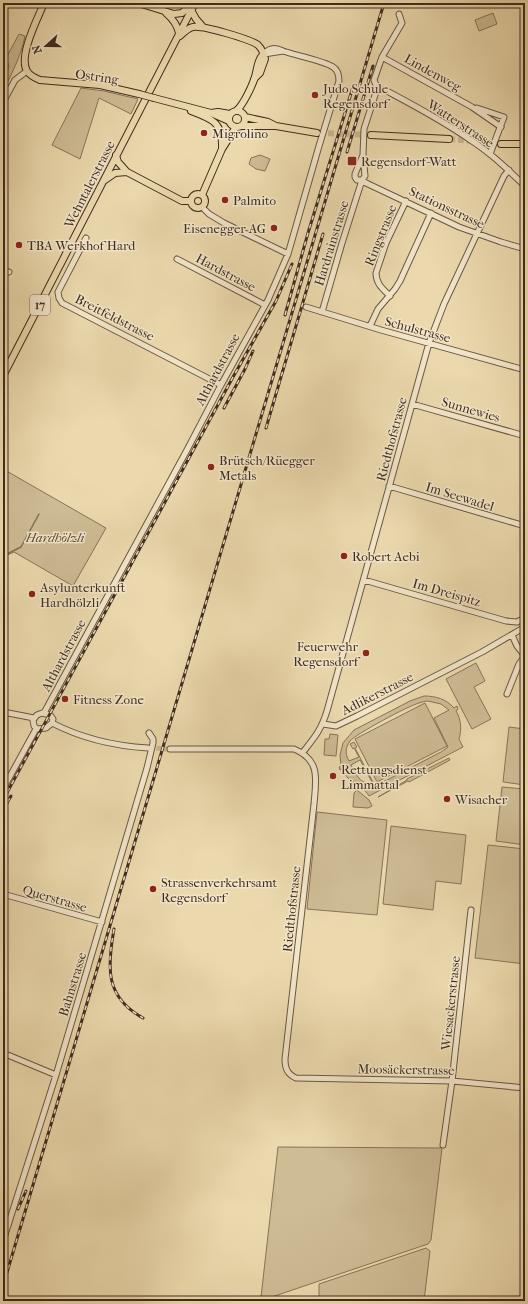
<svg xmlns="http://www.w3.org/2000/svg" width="528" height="1304" viewBox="0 0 528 1304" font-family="'IM FELL French Canon',serif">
<rect width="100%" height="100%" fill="#ebd9ad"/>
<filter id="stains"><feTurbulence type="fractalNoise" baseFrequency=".005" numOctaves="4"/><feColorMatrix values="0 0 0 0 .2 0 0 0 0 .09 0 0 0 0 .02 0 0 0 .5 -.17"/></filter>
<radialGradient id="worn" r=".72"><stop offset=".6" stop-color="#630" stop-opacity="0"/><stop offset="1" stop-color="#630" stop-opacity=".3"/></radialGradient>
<path fill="#cebc95" stroke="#87745a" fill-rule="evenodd" d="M493,13L497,24L479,31L475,20Z
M19,34L25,36C21,56 12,73 3,91V83L9,66L6,58Z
M81,88L104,91L138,99L131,114L99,98L80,159L52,145Z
M260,155L270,159L265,171L256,169L249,164L251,158Z
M3,469L106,528L73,586L14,552L3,557Z
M476,663L485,681L474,687L491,719L472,729L446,679Z
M424,696C436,696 446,699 454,708L457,706L458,709L456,711C461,719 462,729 459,739L463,747L369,796C361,783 350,786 342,769L340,770L339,767L341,766L340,755L343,743L354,730L410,701ZM428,701L441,704L449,710L434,718L448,747L441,752L385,781L374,784L355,748L357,747L354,742L350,744L353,749L354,748L359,757L349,761C345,754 345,748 350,741C356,734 408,706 419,703C422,702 425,701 428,701ZM360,760L373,784C359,784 357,775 351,765Z
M425,703L447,746L377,782L355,739Z
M509,727L525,729V785L503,782Z
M330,734L338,735L336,756L324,755L325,739H329Z
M449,758L450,760L409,782L408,781L378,797L407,780V779Z
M502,787L525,789V845L496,841Z
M357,790L369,800L372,806L368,808L353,807L354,793Z
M317,812L387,820L377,915L307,909Z
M391,826L466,835L461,884L436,881L433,910L383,904Z
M488,845L525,849V964L475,958Z
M278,1147L442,1148L431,1240L428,1244L263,1300L261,1297Z
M426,1248L430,1251L424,1301H319V1284Z"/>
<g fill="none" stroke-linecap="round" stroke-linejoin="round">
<path stroke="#847056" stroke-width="1.5" d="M3,556L21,547L39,514"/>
<path stroke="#c9b690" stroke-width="5" stroke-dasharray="5 2.5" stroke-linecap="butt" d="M149,748L170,749"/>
<path stroke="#c9b690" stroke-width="6" stroke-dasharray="6 3" stroke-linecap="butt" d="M319,133L371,135
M449,139L499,143"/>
<defs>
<path id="minor" d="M264,54L283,51
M382,57L472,107L501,127
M378,90H385C413,105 442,120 469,139C490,152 507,169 525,186
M378,90L374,80L382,57L402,23L399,14
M3,102L15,80L27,71
M477,108L504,117L490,154
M363,155L355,174V177L357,180H362L366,183L459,227L501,242L525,249
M202,207L209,214L224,223L288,254
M86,238L58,292L59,298L62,303L221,385
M177,259L265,305
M3,270L9,272
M390,296C383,289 376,284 376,273L386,243L406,201
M306,307L381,330L525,370
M322,312L342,243L362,180L365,176L363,155L364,129L376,92L378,90
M370,326L378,309L395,289L400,281L431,213
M412,404L525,436
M389,486L525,526
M364,580L506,621L517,622L525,618
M512,635L517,646L525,656
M507,694L519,664L525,656
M3,712L34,718
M42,713L50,715L53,719L52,723L46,728L37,729L34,726L33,720L37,715Z
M44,713L187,450L221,385L268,300L288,254L319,146L339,81C339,75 338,70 333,67C325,61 294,55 283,51C275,47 269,48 264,54
M52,723C81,738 115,746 148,748
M323,724L336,726L357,716L482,652L525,627
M170,749H294C321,760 316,780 314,804L285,1059C285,1068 287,1074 296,1078L452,1081L525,1088
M303,752C315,737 321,730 327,711L429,343L444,304L504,176L509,170
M3,789L36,729
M3,894L102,922
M3,1053L56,1075
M443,1145L452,1081L471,910
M3,1241L56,1075L147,768L153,743V739L149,733"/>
<path id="major" d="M44,3C38,18 18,56 27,71C30,76 35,78 40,80L100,85L139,94
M138,3L174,14L182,13L192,4
M191,10L196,19L203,27
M166,13C173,19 177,24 179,33
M180,36C184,32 188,28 193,27C202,25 250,39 258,45C262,49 264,54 265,59L260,73L254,79
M154,98L211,113L229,121
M237,110C243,105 251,88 254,80C257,72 257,59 264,54
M229 119a8 8 0 1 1 16 0a8 8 0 1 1-16 0Z
M191,111C213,119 223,123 222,148
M211,113L218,112L230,114
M245,117L268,122L276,126L317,133
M242,126H276
M371,135L449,139
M501,144H525
M116,155L118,162L127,172L182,201H190
M105,180L115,173L127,172
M191 201a7 7 0 1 1 14 0a7 7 0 1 1-14 0Z
M202,195L222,149L236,127
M3,376L195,3"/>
</defs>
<use href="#minor" stroke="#6b5742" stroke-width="7"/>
<use href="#major" stroke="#402c1e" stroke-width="8"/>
<use href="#minor" stroke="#f2e6ca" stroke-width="5"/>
<use href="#major" stroke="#ebd9ad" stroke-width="6"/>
<defs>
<path id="rail" d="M347,152L373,66
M285,315L308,233L353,87
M224,408L245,369L253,351
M266,428L323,234
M3,800L233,377L276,301L292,264
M3,810L11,796
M114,929C107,968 105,997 143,1018
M18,1209L26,1191
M3,1286L384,3"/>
</defs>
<use href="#rail" stroke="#402c1e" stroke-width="3"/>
<use href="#rail" stroke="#f2e6ca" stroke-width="1.5" stroke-dasharray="4.5" stroke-linecap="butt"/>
<defs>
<path id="major-bridge" d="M139,94L154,98"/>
</defs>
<use href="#major-bridge" stroke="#402c1e" stroke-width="8" stroke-linecap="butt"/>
<use href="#major-bridge" stroke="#ebd9ad" stroke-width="6"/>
</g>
<g fill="#8f2418" stroke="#f2e6ca" stroke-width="1.5">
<circle cx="315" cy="95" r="4"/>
<circle cx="204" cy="133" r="4"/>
<rect x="347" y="156" width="10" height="10" rx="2"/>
<circle cx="225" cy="200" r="4"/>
<circle cx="274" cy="228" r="4"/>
<circle cx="19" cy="245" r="4"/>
<circle cx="211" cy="467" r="4"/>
<circle cx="344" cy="556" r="4"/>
<circle cx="32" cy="594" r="4"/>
<circle cx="366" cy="653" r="4"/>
<circle cx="65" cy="699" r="4"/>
<circle cx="333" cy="776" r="4"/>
<circle cx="447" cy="799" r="4"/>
<circle cx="153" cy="889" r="4"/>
</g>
<g text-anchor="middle" stroke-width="3" stroke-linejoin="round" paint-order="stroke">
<rect fill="#f2e6ca" stroke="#756452" stroke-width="1" x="30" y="295" width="20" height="20" rx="3"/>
<g font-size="12" font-weight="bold" fill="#402c1e">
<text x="40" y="309">17</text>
</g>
<g font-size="13" fill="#402c1e" stroke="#f2e6ca">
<text transform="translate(433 72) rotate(29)" y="5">Lindenweg</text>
<text transform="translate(97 76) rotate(8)" y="5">Ostring</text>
<text transform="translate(461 123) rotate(33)" y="5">Watterstrasse</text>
<text transform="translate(89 184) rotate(-63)" y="5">Wehntalerstrasse</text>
<text transform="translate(447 207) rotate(25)" y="5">Stationsstrasse</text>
<text transform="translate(380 235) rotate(-68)" y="5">Ringstrasse</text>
<text transform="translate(331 243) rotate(-73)" y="5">Hardrainstrasse</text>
<text transform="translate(226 272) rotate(28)" y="5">Hardstrasse</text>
<text transform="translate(115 317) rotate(27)" y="5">Breitfeldstrasse</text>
<text transform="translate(418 329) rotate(15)" y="5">Schulstrasse</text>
<text transform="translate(217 369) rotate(-62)" y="5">Althardstrasse</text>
<text transform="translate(471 409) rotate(16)" y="5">Sunnewies</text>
<text transform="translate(391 439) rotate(-75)" y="5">Riedthofstrasse</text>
<text transform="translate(460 496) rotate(17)" y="5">Im Seewadel</text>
<text transform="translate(447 592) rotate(16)" y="5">Im Dreispitz</text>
<text transform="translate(63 655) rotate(-62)" y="5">Althardstrasse</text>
<text transform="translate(377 693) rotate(-27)" y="5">Adlikerstrasse</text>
<text transform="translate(55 898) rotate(16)" y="5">Querstrasse</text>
<text transform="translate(291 909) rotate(-84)" y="5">Riedthofstrasse</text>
<text transform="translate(72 984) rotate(-73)" y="5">Bahnstrasse</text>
<text transform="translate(450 1003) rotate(-84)" y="5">Wiesackerstrasse</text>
<text transform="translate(406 1069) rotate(1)" y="5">Moosäckerstrasse</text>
</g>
<g font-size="13" fill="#402c1e" stroke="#f2e6ca" text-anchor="start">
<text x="323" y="93">Judo Schule<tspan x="323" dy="15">Regensdorf</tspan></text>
<text x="212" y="138">Migrolino</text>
<text x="361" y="166">Regensdorf-Watt</text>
<text x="233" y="205">Palmito</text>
<text x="266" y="233" text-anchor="end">Eisenegger AG</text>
<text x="27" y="250">TBA Werkhof Hard</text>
<text x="219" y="465">Brütsch/Rüegger<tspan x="219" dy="15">Metals</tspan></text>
<text x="352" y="561">Robert Aebi</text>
<text x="40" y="592">Asylunterkunft<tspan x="40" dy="15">Hardhölzli</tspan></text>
<text x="358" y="651" text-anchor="end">Feuerwehr<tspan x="358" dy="15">Regensdorf</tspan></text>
<text x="73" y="704">Fitness Zone</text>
<text x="341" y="774">Rettungsdienst<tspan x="341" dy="15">Limmattal</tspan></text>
<text x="455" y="804">Wisacher</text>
<text x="161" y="887">Strassenverkehrsamt<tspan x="161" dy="15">Regensdorf</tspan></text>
</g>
<g font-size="13" font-style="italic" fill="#5c4936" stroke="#f2e6ca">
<text x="55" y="542">Hardhölzli</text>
</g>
</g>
<rect width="528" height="1304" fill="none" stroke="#ebd9ad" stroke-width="16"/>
<rect x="4" y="4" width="520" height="1296" fill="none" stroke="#402c1e" stroke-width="2"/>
<rect x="8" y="8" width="512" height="1288" fill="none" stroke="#402c1e"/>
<g transform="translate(46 46) rotate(249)" stroke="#f2e6ca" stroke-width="3" paint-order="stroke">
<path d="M0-3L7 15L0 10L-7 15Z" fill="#402c1e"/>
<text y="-6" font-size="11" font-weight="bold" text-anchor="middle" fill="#402c1e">N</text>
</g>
<rect width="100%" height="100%" filter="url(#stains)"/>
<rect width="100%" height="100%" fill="url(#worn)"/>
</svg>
